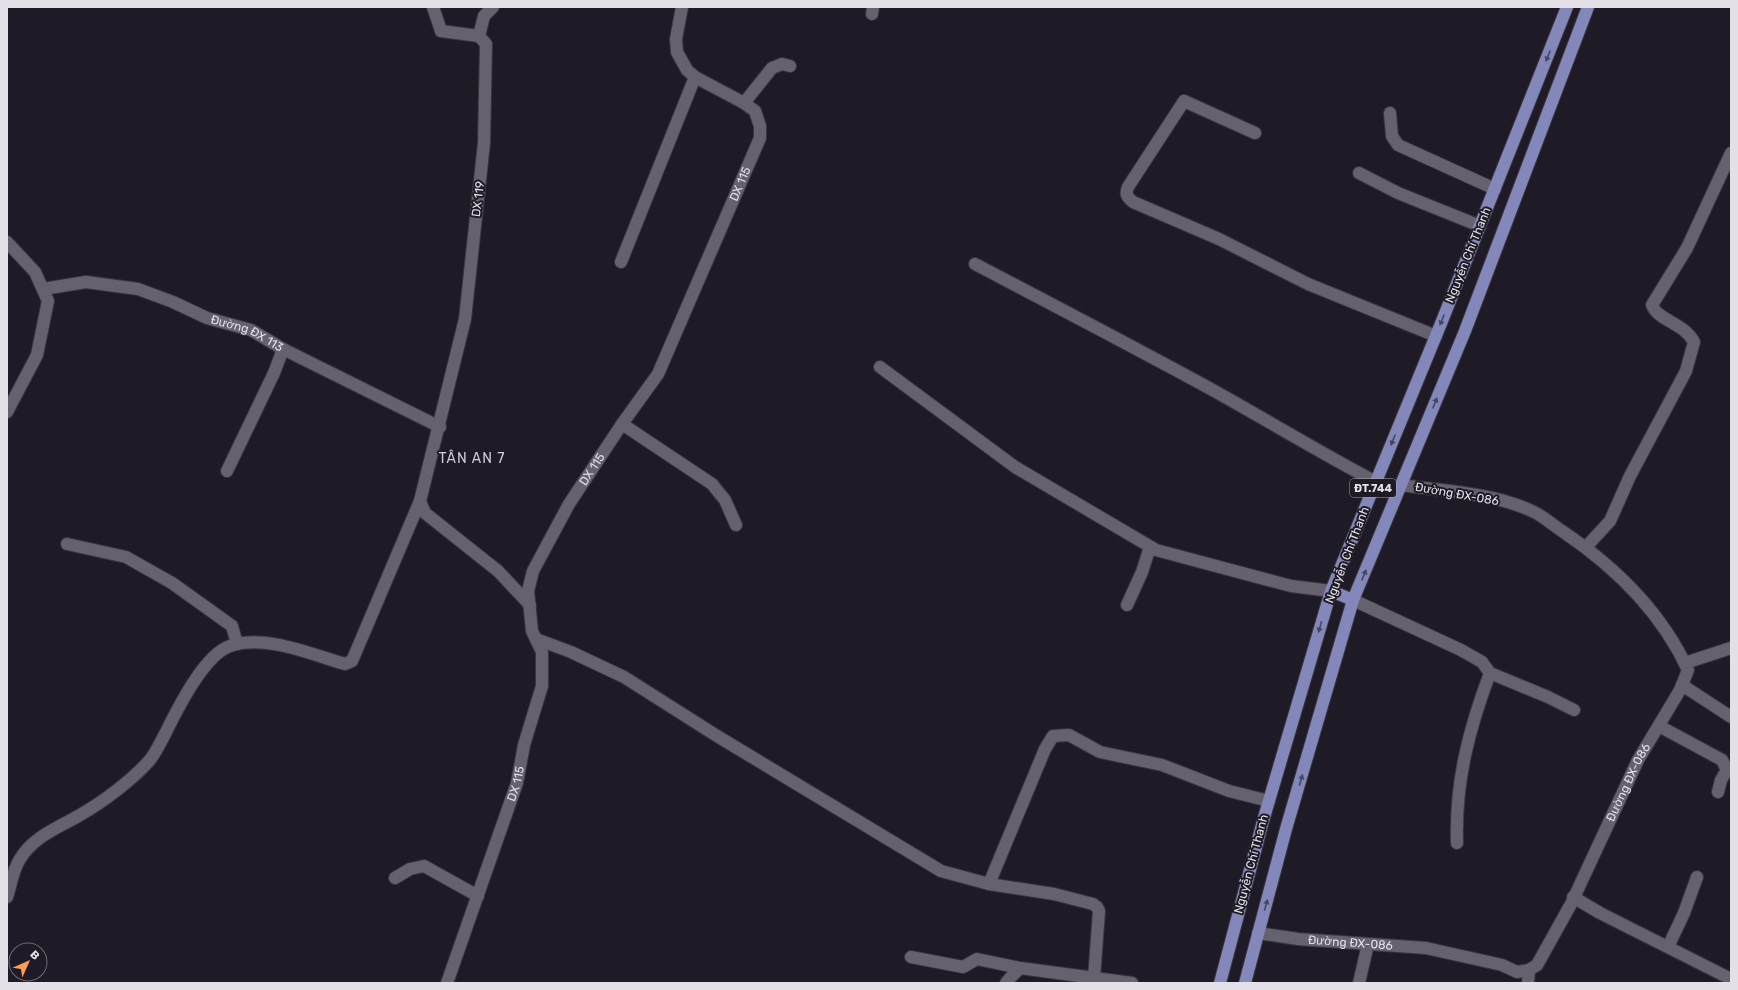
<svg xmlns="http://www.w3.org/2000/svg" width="1738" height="990" viewBox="0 0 1738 990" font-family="Rubik,sans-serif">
<rect width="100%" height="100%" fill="#1f1b26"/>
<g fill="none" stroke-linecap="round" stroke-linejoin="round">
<defs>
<g id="minor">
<path d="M433,7L441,31L479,36L486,44L484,143L465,319L420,501L425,513L498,571L530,605"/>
<path d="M872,14L873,7"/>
<path d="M479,36L484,16L493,7"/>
<path d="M744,103L772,68L782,64L790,66"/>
<path d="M1390,113L1392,136L1398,145L1495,189"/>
<path d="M1255,133L1184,101L1128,187C1125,194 1127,197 1133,202L1219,239L1308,284L1436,336"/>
<path d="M1359,173L1398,193L1480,226"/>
<path d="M7,242L35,272L48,301L37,355L7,412"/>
<path d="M621,262L695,77"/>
<path d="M975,264C1053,305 1132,346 1209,388C1265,419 1319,452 1376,482"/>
<path id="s1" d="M43,289L86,282L138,289L173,302L207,318L251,330L283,349L440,427"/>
<path d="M880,367L1015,467L1156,550L1291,586L1331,591"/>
<path d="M622,424L712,484L725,500L736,525"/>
<path d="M227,471L274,373L283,349"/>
<path d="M67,544L126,557L172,583L232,626L237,644"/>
<path d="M1586,547L1610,521L1630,476L1686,371L1694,342C1683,322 1658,321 1652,305L1687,248L1731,153"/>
<path d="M1353,600L1461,650L1482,662L1490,673L1548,697L1574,710"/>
<path d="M1127,605L1142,572L1150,547"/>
<path d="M536,639L571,652L624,677L717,736L941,871L989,884L1054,894L1093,904L1097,907L1099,911L1094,978"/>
<path d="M1685,663L1731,648"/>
<path d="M1682,685L1731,717"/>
<path d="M1659,726L1722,760L1727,770L1721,780L1718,792"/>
<path d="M1457,843C1455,782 1469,729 1490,673"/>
<path d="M395,878L410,869L424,866L478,896"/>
<path d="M989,884L1045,749L1053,736L1069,735L1100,752L1162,765L1229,791L1269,801"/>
<path d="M7,897C11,885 13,869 20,859C34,836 58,828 80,815C103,802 132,780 149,761C156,753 161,741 166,732C178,708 204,655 230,646C265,634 310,654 345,664L352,661L420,501"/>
<path d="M1573,897L1600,913L1731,979"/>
<path id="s2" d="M1258,933L1298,939L1426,948L1502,965L1517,972L1529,970L1537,965L1571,904L1638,760L1680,690L1688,670C1661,611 1614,566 1562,531C1553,525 1544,517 1534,512C1495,493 1444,491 1401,485"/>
<path d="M1668,947L1684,913L1697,877"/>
<path d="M911,957L963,967L977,959L1020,968"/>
<path id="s3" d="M447,983L517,783L524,745L542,686V652L532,631L528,591L533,571L569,504L622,424L658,374L760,138V126L755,111L744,103L695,77L687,70L677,52L676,39L682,7"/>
<path d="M1006,983L1010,978L1020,968L1132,983"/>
<path d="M1359,983L1368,944"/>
<path d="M1528,983L1529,970"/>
</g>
<path id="major" d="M1331,591L1353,600
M1220,983L1263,821L1331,591L1442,321L1567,7
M1245,983L1286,829L1353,600L1465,331L1588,7"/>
</defs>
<use href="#minor" stroke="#39363f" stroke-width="14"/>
<use href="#major" stroke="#39363f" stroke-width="14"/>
<use href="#minor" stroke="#66616f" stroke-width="12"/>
<use href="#major" stroke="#8387ba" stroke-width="12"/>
</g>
<defs><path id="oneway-solid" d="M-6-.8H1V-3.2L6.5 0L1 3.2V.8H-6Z"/></defs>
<g fill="#474661">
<use href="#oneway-solid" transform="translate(1548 56) rotate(112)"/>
<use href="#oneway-solid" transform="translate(1442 320) rotate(112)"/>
<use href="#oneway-solid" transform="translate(1435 403) rotate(-68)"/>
<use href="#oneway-solid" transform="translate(1393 440) rotate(112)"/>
<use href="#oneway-solid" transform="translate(1364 575) rotate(-68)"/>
<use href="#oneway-solid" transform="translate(1320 627) rotate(106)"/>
<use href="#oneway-solid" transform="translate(1301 780) rotate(-74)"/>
<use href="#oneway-solid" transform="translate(1266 905) rotate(-75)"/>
</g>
<g text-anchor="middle" stroke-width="4" stroke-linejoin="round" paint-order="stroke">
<rect fill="#1f1b26" stroke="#a8a5ae" stroke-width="1" x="1350" y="479" width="46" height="18" rx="3"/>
<g font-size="11" font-weight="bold" fill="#e3e0e8">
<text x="1373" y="492">ĐT.744</text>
</g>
<g font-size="12" fill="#e3e0e8" stroke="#1f1b26">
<text dy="4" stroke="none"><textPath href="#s3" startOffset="871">DX 115</textPath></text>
<text transform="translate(478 199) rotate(-83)" y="4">DX 119</text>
<text transform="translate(1468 255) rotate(-68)" y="4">Nguyễn Chí Thanh</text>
<text dy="4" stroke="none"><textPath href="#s1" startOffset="214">Đường ĐX 113</textPath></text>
<text dy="4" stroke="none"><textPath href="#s3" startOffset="548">DX 115</textPath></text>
<text transform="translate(1457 494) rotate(10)" y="4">Đường ĐX-086</text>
<text transform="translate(1347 555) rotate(-69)" y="4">Nguyễn Chí Thanh</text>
<text dy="4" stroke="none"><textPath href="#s3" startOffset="211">DX 115</textPath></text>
<text dy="4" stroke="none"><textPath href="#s2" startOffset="489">Đường ĐX-086</textPath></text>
<text transform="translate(1251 864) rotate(-75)" y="4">Nguyễn Chí Thanh</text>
<text dy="4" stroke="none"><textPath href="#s2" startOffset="93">Đường ĐX-086</textPath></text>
</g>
<g font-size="14" letter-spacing="1" fill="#d0cbdb" stroke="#1f1b26">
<text x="472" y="463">TÂN AN 7</text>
</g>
</g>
<rect width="1738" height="990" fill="none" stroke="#e3e0e8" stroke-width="16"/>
<g transform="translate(28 962) rotate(45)"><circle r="19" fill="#1f1b26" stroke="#6d6a74"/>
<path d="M0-3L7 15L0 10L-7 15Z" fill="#fc9d53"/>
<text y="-6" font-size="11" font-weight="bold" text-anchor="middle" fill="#e3e0e8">B</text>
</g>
</svg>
